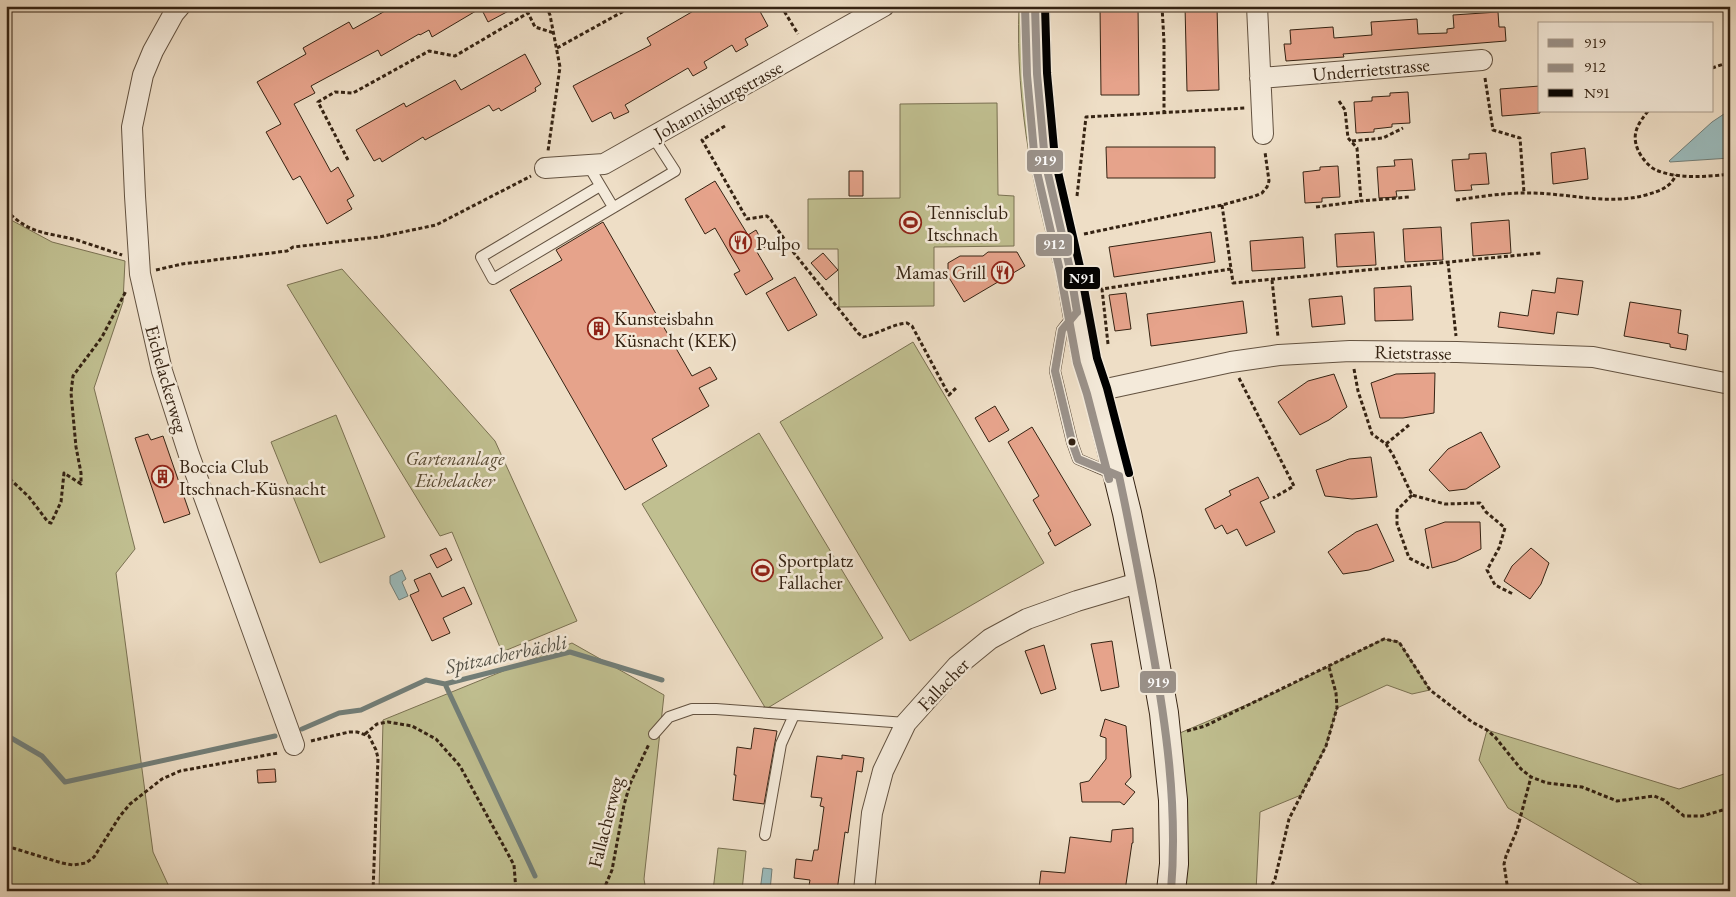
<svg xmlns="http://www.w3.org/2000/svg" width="1736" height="897" viewBox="0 0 1736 897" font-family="'EB Garamond',serif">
<rect width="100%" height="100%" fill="#eedec6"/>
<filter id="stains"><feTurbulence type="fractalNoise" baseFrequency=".004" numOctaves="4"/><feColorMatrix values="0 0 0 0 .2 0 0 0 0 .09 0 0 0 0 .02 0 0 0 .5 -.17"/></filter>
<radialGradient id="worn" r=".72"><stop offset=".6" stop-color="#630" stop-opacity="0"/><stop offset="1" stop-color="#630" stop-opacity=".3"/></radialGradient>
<path fill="#c0bf90" stroke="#7a7152" d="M1019,6H1023L1056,255L1053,263C1045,227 1035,191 1029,154C1021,105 1017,56 1019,6Z
M997,103L998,195L1014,196V246L934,247V306L839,307L838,249H808V199L900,198V104Z
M6,213L11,220L52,242L125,261L123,302L94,388L135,549L116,573L153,852L171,891H6Z
M342,269L495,441L577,621L502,652L452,532L440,536L287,285Z
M913,342L1044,563L910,641L780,422Z
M336,415L385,537L320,563L271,442Z
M759,433L883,638L766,709L642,504Z
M1384,639L1399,642L1430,690L1412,694L1387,685L1337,708L1326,746L1301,795L1260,812L1256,891H1171L1168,738L1277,692Z
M572,643L664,695L644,879L646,891H379L383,720Z
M1487,730L1679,789L1730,772V891H1652L1508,808L1479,760Z
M718,848L746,851L742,891H713Z"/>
<path fill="#9bbbbc" stroke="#727e78" d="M1730,110V158L1670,162L1669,161L1712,122Z
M402,570L406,579L402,582L408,596L399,600L390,583V576Z
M763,868L772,869L770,891H760Z"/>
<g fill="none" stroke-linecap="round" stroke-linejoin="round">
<path stroke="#727e78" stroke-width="5" d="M445,684L535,876
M302,729L339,713L361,710L426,680L445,684L570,652L662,680
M6,735L42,756L65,782L275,736"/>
</g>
<path fill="#e6a38b" stroke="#352313" d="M394,6H518L488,22L481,8L432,37L429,30L420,35L419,34L381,56L378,50L311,86L315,93L294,104L331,172L338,167L354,196L347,200L352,209L327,224L300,176L293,180L266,132L281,124L257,82L306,54L303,48L349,22L353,29Z
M702,6H757L768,26L745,39L748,45L736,52L732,45L704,62L707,68L693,76L688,68L625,105L629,112L614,119L611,112L592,122L573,86L651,45L647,38Z
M1100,6H1138L1139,95H1101Z
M1185,6H1217L1219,90L1187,91Z
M1498,12L1499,27H1505L1506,41L1343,54L1344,57L1286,61L1284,44H1291L1290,30L1333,27L1334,38L1372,35L1371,22L1417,19L1418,34L1447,33V29L1454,28L1453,15Z
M525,54L541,84L535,88L536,91L501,111L499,108L493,111L489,105L425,140L423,137L382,162L380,158L374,161L356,130L404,103L406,107L455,80L461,90Z
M1540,86V113L1502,116L1500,89Z
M1408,92L1410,123L1392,124V127L1374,129V132L1356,133L1354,102L1372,101V97L1390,96V93Z
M1106,147H1215V178H1107Z
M1585,148L1588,179L1553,184L1551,153Z
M1486,153L1489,184L1471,185L1472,190L1455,191L1452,160L1469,159V154Z
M1412,159L1415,190L1396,191L1397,197L1379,198L1377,167L1395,166L1394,160Z
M1338,166L1340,197L1322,198V202L1305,203L1303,172L1320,170V167Z
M849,171H863V196H849Z
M715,181L748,235L756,230L765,247L757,252L773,279L746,295L734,274L740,271L715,228L705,234L685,199Z
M1509,220L1511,253L1473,256L1471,223Z
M603,222L692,376L710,367L717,379L699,388L709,406L652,439L667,466L625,490L510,290L562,260L556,250Z
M1441,227L1443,260L1405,262L1403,229Z
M1211,232L1215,262L1114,277L1109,247Z
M1374,232L1376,265L1337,267L1335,234Z
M1303,237L1305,268L1252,271L1250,241Z
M988,252H1017L1025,266L964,302L948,276V263L960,256H983Z
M823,253L838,270L826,280L811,263Z
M795,277L817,315L788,331L766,293Z
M1557,278L1583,281L1578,315L1557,312L1554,334L1498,327L1500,312L1528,316L1532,290L1555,293Z
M1411,286L1413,320L1375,321L1374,288Z
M1126,293L1131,329L1115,331L1109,295Z
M1342,296L1345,324L1312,327L1309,299Z
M1243,301L1247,333L1151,346L1147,314Z
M1630,302L1681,310L1678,333L1688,335L1686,350L1670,347V344L1624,336Z
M1435,373L1434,413L1403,418H1380L1371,383L1396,374Z
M1334,374L1347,407L1329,420L1300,435L1278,402L1308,381Z
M995,406L1009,430L989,442L975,418Z
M1032,427L1091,525L1055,546L1048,533L1051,531L1033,500L1039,496L1008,442Z
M1481,432L1500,467L1466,489L1449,491L1429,470L1448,449Z
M148,434L151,440L163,436L190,514L164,523L135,438Z
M1371,457L1377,497L1352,499L1325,496L1316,470L1349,459Z
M1258,477L1269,498L1260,502L1275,532L1246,546L1237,529L1227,534L1222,525L1215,529L1205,509L1231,495L1229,491Z
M1445,522H1480L1481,549L1456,561L1432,568L1425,529Z
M1377,524L1394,561L1369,570L1343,574L1328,552L1356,532Z
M446,548L452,560L437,568L430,555Z
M1531,548L1549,563L1541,584L1530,599L1504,581L1512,566Z
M430,573L442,597L464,587L472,604L443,618L450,633L432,641L410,595L419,591L414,580Z
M1112,641L1119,687L1101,691L1091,644Z
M1044,645L1056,689L1041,694L1025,651Z
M1105,719L1126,726L1131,777L1125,784L1135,792L1124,805L1120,802H1082L1080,783L1089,781L1106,759V738L1100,736Z
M754,728L777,731L764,804L733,800L736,775H734L737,747L751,749Z
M842,755L864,758L862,772L857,771L848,833L845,832L837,891H808L810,880L794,878L796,859L812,861L814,850H818L824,807L820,806L822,798L811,797L817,756L842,759Z
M275,769L276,782L258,783L257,770Z
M1133,828V843H1132L1125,891H1061L1039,888L1041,871L1065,873L1070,837L1111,842L1112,830Z"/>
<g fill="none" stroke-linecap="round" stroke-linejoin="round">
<defs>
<path id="lane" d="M588,165L613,207
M600,186L481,257L493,279L675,171L653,137
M1073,316L1062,330L1055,371L1072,442L1078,459L1113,474
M654,734L669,717L692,709H716L906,723
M765,835L781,744L794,715"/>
<path id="street" d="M180,6L174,13L153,51L143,75L132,127L135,196L140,274L162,371L189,455L294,745
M1257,6L1263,134
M1260,78L1482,60
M545,168L604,164L884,6
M1097,391L1231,362L1279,355L1350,351L1457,352L1593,357L1730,384
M864,891L872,813L883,771L906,723L957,666L990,639L1027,619L1077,601L1141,582"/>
<path id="secondary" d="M1035,6L1037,74L1045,161L1070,269L1077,312L1087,361L1097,391L1127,513L1141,582L1164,713L1173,800L1174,864L1171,891"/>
</defs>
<use href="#lane" stroke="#635240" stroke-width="12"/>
<use href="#street" stroke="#635240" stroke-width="22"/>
<use href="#secondary" stroke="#352313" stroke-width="30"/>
<path stroke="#352313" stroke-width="3" stroke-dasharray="4 2.5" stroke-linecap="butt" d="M546,6L550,15L560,67L548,151
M781,6L798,34
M1162,6L1164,42V112
M557,48L633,6
M1712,68L1730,62
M1485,78L1493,130L1520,138L1524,193
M1339,101L1345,110L1348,138L1357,148L1361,201L1409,197
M1648,111C1638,124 1631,134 1638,150C1641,157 1649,167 1656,170C1677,179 1707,177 1730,174
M725,126L702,140L747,219L767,216L771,220L794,253L858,333L863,337C878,334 892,324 907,323L912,326L949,395L957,387
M1352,141L1383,138L1403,128
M348,160L318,102L335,92L353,93L429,51L455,56L528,13L535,27L554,33
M1077,196L1086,117L1245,108
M1456,200C1478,197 1502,193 1524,193C1566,192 1605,206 1646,195C1659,191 1670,188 1676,175
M1222,205L1233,283L1541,253
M1316,207L1361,201
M6,210C30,235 46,232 77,240C92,245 107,250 122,255
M1084,234L1222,205L1255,196L1262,193L1267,187L1269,181L1265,152
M1448,262L1456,336
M156,270L182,264L287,251L293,247L379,237L436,225L531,176
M1272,280L1278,337
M1108,344L1102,289L1231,269
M1354,369L1358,391L1372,434L1386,444L1393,455L1412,495L1445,504L1480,503L1486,512L1505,528L1499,548L1487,570L1495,585L1513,594
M1239,378L1294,486L1273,498
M1386,444L1409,425
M6,492L10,479L29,497L48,522L51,523L61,502L64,473L81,484V473L76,447L71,393L73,376L102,337L126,291
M1412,495L1397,510V524L1409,558L1429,568
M1187,731L1205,726L1384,639L1399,642L1430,690L1472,722L1487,730L1495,737L1521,769L1531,777L1547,783L1582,787L1617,801L1654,796L1664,800L1684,816H1702L1730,808
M365,734L377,724L388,722L412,726L436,739L460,766L514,865L516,891
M311,741L349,732H357L369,736L376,750L378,758L373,891
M6,846L62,863L73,865L86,863L94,857L120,816L130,804L162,779L180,771L278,753
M603,891L612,870L624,805L630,784L649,744
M1269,891L1275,879L1289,819L1326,746L1337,708L1336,693L1329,667
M1508,891L1504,864L1506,856L1517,830L1531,777"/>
<use href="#lane" stroke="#f4eada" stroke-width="10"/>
<use href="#street" stroke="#f4eada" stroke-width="20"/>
<use href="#secondary" stroke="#f4eada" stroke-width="28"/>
<defs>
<path id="bus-1" d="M1035,6L1037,74L1045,161L1070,269L1077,312
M1077,312L1062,330L1055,371L1072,442L1078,459L1119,476
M1119,476C1131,531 1141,586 1151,641C1166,724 1178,806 1171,891"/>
<path id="bus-2" d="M1025,6L1027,75L1035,163L1060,271L1077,363L1087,394L1109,479"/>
<path id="bus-3" d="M1045,6L1047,73L1055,159L1080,267L1097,358L1107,388L1129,473"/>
</defs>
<use href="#bus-1" stroke="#f4eada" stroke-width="11"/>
<use href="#bus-2" stroke="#f4eada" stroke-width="11"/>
<use href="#bus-3" stroke="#f4eada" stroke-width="11"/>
<use href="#bus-1" stroke="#9a9189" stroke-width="8"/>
<use href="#bus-2" stroke="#9a9189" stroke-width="8"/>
<use href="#bus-3" stroke="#000" stroke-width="8"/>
</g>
<defs>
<symbol id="stadium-ring" viewBox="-11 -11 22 22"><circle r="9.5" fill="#f4eada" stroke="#8f2418" stroke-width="1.5"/><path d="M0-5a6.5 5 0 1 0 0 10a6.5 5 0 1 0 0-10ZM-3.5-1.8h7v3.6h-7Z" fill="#8f2418"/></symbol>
<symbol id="restaurant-ring" viewBox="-11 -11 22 22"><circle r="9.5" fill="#f4eada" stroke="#8f2418" stroke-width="1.5"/><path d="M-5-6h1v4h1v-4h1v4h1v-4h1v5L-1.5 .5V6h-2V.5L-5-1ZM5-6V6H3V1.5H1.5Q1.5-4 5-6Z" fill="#8f2418"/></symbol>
<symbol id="building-ring" viewBox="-11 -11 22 22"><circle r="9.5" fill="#f4eada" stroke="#8f2418" stroke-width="1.5"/><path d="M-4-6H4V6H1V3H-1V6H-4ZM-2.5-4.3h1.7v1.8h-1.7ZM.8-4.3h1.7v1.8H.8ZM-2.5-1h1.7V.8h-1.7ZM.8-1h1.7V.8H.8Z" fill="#8f2418"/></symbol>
</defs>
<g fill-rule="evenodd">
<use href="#stadium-ring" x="898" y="210" width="25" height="25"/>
<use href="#restaurant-ring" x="728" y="230" width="25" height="25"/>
<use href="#restaurant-ring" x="990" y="260" width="25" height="25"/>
<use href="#building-ring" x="586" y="316" width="25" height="25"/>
<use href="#building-ring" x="150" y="464" width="25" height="25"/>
<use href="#stadium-ring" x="750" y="558" width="25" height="25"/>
</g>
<circle fill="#352313" stroke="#f4eada" stroke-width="2" cx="1072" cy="442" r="4.5"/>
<g text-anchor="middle" stroke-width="5" stroke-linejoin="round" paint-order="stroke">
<g font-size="19" fill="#352313" stroke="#f4eada">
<text transform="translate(1371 69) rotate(-5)" y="7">Underrietstrasse</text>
<text transform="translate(718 100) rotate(-29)" y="7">Johannisburgstrasse</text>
<text transform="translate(1413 352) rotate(1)" y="7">Rietstrasse</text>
<text transform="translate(167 379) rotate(74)" y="7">Eichelackerweg</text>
<text transform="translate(943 684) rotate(-46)" y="7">Fallacher</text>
<text transform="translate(605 822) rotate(-76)" y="7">Fallacherweg</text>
</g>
<g font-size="19" fill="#352313" stroke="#f4eada" text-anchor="start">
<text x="927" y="219">Tennisclub<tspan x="927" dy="22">Itschnach</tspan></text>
<text x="756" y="250">Pulpo</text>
<text x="986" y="279" text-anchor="end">Mamas Grill</text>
<text x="614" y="325">Kunsteisbahn<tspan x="614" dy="22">Küsnacht (KEK)</tspan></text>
<text x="179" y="473">Boccia Club<tspan x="179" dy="22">Itschnach-Küsnacht</tspan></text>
<text x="778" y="567">Sportplatz<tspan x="778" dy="22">Fallacher</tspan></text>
</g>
<g font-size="19" font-style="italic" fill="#584a32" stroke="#f4eada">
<text x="455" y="465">Gartenanlage<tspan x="455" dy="22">Eichelacker</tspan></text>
</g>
<g font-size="20" font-style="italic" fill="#545146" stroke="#f4eada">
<text transform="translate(506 654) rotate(-12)" y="7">Spitzacherbächli</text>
</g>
</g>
<g stroke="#f4eada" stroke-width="2">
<rect x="1026" y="149" width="38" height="24" rx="5" fill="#9a9189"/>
<rect x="1035" y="233" width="38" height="24" rx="5" fill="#9a9189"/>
<rect x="1063" y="266" width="38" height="24" rx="5" fill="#000"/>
<rect x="1139" y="670" width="38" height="24" rx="5" fill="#9a9189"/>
</g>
<g font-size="14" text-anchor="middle" font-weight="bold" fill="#fff">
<text x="1045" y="165">919</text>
<text x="1054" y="249">912</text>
<text x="1082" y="283">N91</text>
<text x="1158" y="687">919</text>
</g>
<rect width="1736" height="897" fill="none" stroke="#eedec6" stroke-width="25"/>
<rect x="8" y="8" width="1721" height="882" fill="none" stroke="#352313" stroke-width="2.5"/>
<rect x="12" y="12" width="1711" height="872" fill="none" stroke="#352313"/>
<rect x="1538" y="22" width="175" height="90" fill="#f4eada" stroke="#a89a8a"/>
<rect x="1548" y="39" width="25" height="8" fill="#9a9189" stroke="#a89a8a"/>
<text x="1584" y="48" font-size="15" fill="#352313">919</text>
<rect x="1548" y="64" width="25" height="8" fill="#9a9189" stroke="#a89a8a"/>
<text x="1584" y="72" font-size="15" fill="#352313">912</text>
<rect x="1548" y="89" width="25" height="8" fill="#000000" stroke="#a89a8a"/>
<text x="1584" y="98" font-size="15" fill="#352313">N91</text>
<rect width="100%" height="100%" filter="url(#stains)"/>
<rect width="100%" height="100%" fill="url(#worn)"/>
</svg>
